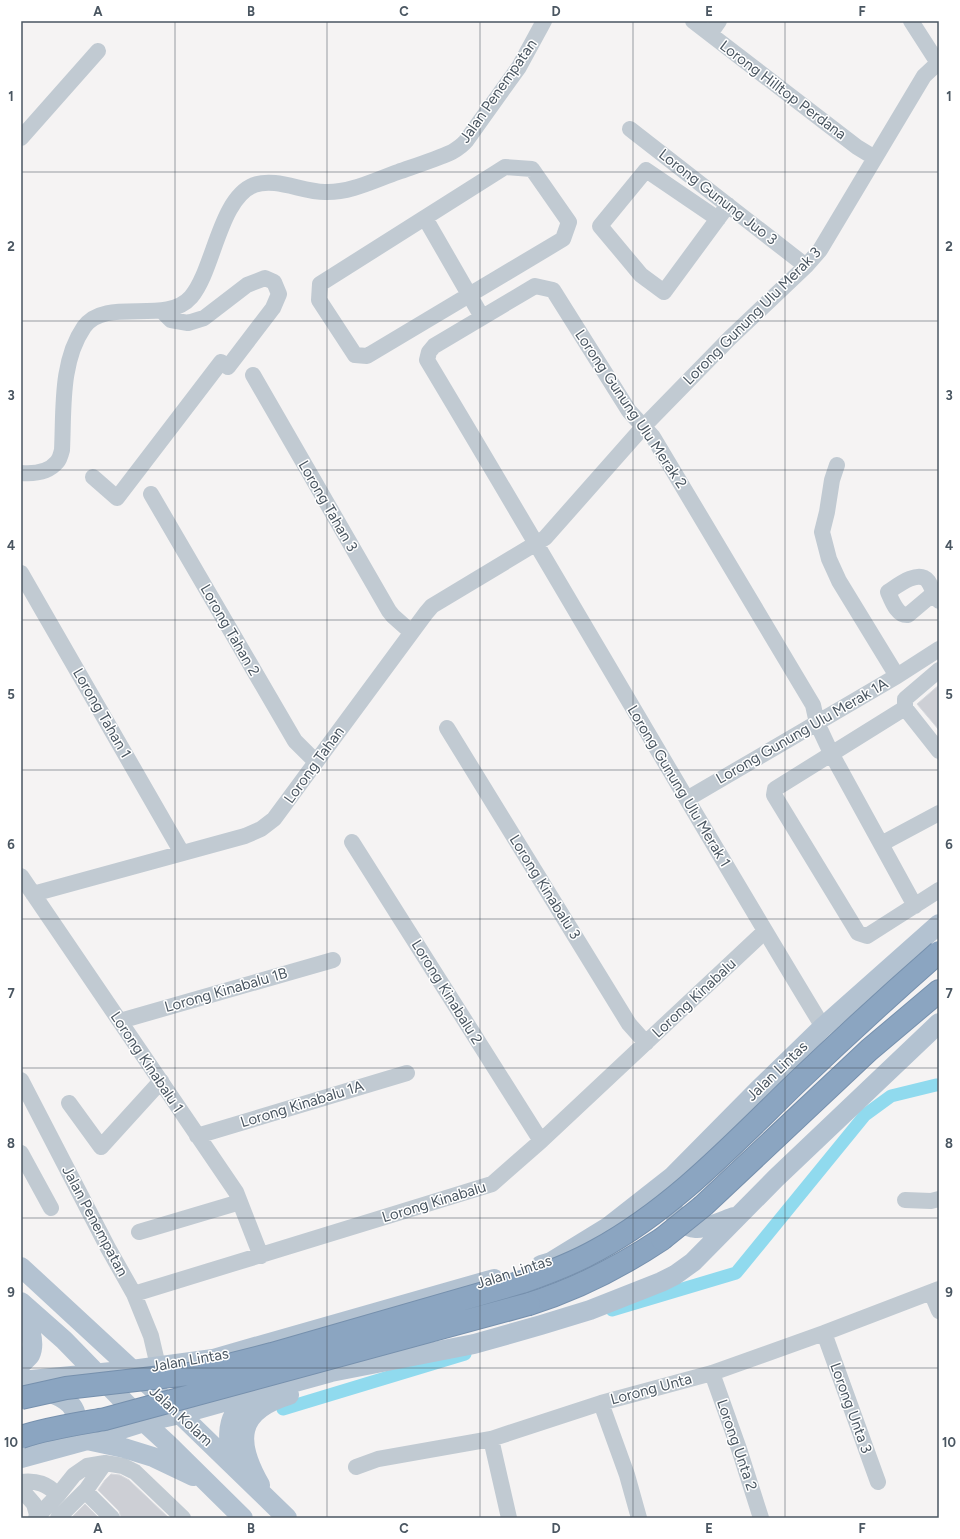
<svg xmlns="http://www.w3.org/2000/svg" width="960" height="1539" viewBox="0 0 960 1539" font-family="Figtree,sans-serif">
<rect width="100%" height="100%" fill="#f5f3f3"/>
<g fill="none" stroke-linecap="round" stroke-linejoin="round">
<path stroke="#90daee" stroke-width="13" d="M612,1310L736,1273L865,1115L891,1096L936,1085H939
M283,1409L465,1354"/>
</g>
<path fill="#cdcfd5" stroke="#d7d9de" d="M939,685V730L917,704Z
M111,1474L120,1475L129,1480L169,1518H121L119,1511L98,1490L105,1480Z
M85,1504L99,1518H71Z"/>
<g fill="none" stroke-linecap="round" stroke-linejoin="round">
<defs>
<path id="highway" d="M703,1206L869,1050L939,991
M529,1304C577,1289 620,1267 662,1239"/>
</defs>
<use href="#highway" stroke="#7690ad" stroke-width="24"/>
<path stroke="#c1cad2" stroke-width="16" d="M693,21L857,147L875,158
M911,21L938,63
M710,34L719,21
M630,129L806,266
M21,138L98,51
M505,167L532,169L569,222L563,239L367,356L355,355L319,300L320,284Z
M425,218L482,317
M718,219L646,170L600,226L641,275L664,292L728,205
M253,375L389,611L393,616L411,632
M837,465L832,480L827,512L822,532L829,559L839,581L897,676
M21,473C34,474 48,473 57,462C59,460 61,454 62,450C64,410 60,362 84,327C106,296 166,326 191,297C214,270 219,199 254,185C276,177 302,192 325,192C350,193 375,180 398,172C415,166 434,160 452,152C457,149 462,146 466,141L519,67L544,21
M93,477L117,498L221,362L228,367L273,308L279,294L274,282L265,278L247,285L204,318L188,323L171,320L162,311
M151,494L295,741L316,762
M21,573L182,853
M934,593L908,615C897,616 892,601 888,592C897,586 918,569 928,581C932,587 934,595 939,601
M905,708L775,789L774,795L858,933L867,936L939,890
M905,708L939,751
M905,708V699L939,670
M447,728L629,1024L646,1043
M687,799L897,676L939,649
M352,842L541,1141
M881,844L939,813
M21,876L236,1192L261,1256
M33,894L245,836L261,829L274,819L426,613L432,606L545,538L644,426L730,338L806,266L820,250L924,76L939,62
M120,1021L333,960
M823,1027C689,806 560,582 427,360L429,352L434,346L535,286L553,290L629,411L653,437L813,705L817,723L831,753L915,906
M21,1080L108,1248L134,1294L151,1336L158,1366
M69,1103L101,1147L161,1081
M197,1136L407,1073
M21,1153L51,1208
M905,1200L931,1201L939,1199
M139,1232L240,1202
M931,1292L939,1311
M134,1294L492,1184L541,1141L765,931
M824,1333L878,1482
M712,1373L739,1449L761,1518
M601,1403L627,1475L639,1518
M491,1439L509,1518
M356,1467L378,1459L491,1439L601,1403L712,1373L824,1333L939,1289
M21,1482C37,1480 47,1484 58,1495
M21,1489L34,1504L38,1518
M85,1491L112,1518
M36,1518L58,1495L74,1475L87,1466L105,1463L123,1466L135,1472L183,1518
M58,1518L86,1490L105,1463"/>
<path stroke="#b3c2d1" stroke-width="20" d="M675,1187C667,1204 674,1226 696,1228C706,1229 725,1220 734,1217
M541,1265L551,1262L608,1227L673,1176L759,1089L823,1027L939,924
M21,1267L180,1414L287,1518
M21,1302L64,1340L144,1422L168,1444L243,1518
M21,1312C29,1322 36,1343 30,1355C28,1358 24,1361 21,1364
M21,1381L132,1370L213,1359L494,1279
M39,1389C54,1394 77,1400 76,1420C76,1426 72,1432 66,1435
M87,1440L124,1448L153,1457L193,1476
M21,1458L87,1440L144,1422L180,1414L331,1372L474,1344L541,1325L590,1310L661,1282L675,1275L693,1262L776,1178L939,1023
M231,1462C230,1448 226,1428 234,1415C239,1407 248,1400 254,1393
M260,1485C235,1441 236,1411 289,1395"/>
<use href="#highway" stroke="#8ba5c1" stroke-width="22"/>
<defs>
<path id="highway-bridge" d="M662,1239L703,1206
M21,1398L66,1388L197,1373L272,1354L522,1282C548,1273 574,1263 597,1250C674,1208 734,1143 796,1083C843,1038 890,995 939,952
M21,1437C48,1428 76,1424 105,1419L529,1304"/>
</defs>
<use href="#highway-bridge" stroke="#7690ad" stroke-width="24" stroke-linecap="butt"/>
<use href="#highway-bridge" stroke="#8ba5c1" stroke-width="22"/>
</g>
<path fill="none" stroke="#4a5661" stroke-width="1" stroke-opacity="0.55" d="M175,21V1518M327,21V1518M480,21V1518M633,21V1518M785,21V1518M21,172H939M21,321H939M21,470H939M21,620H939M21,770H939M21,919H939M21,1068H939M21,1218H939M21,1368H939"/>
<g text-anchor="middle" stroke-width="3" stroke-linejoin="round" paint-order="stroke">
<g font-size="15" fill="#4a5661" stroke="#fff">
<text transform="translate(783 90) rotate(37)" y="5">Lorong Hilltop Perdana</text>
<text transform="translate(498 91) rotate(-55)" y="5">Jalan Penempatan</text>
<text transform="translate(718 197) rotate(38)" y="5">Lorong Gunung Juo 3</text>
<text transform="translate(752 316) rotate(-45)" y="5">Lorong Gunung Ulu Merak 3</text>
<text transform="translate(631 409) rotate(56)" y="5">Lorong Gunung Ulu Merak 2</text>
<text transform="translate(328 506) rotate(60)" y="5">Lorong Tahan 3</text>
<text transform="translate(230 630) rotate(60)" y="5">Lorong Tahan 2</text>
<text transform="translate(102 713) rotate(60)" y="5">Lorong Tahan 1</text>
<text transform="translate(802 731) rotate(-30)" y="5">Lorong Gunung Ulu Merak 1A</text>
<text transform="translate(314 765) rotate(-54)" y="5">Lorong Tahan</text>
<text transform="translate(679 786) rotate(59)" y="5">Lorong Gunung Ulu Merak 1</text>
<text transform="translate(545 887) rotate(58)" y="5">Lorong Kinabalu 3</text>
<text transform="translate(226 990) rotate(-16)" y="5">Lorong Kinabalu 1B</text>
<text transform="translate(447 992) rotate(58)" y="5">Lorong Kinabalu 2</text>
<text transform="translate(694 998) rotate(-43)" y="5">Lorong Kinabalu</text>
<text transform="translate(147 1062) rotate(56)" y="5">Lorong Kinabalu 1</text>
<text transform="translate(777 1071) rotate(-44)" y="5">Jalan Lintas</text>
<text transform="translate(302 1104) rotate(-17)" y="5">Lorong Kinabalu 1A</text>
<text transform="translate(434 1202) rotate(-17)" y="5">Lorong Kinabalu</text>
<text transform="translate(95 1221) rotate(62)" y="5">Jalan Penempatan</text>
<text transform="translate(514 1272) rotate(-18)" y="5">Jalan Lintas</text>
<text transform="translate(190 1360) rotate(-10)" y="5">Jalan Lintas</text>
<text transform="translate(651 1389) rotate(-15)" y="5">Lorong Unta</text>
<text transform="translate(851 1408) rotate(70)" y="5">Lorong Unta 3</text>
<text transform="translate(181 1416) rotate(43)" y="5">Jalan Kolam</text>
<text transform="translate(737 1445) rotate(71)" y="5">Lorong Unta 2</text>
</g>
</g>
<rect width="960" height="1539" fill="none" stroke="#ffffff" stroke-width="44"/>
<rect x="22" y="22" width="916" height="1495" fill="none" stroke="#4a5661" stroke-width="1.5"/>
<g font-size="13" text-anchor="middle" font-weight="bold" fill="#4a5661">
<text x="98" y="16">A</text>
<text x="251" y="16">B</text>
<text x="404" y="16">C</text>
<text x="556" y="16">D</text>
<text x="709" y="16">E</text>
<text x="862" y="16">F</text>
<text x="11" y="101">1</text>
<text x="949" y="101">1</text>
<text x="11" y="251">2</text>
<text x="949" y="251">2</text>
<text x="11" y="400">3</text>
<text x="949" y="400">3</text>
<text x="11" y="550">4</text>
<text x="949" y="550">4</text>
<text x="11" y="699">5</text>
<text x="949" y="699">5</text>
<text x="11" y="849">6</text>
<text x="949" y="849">6</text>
<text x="11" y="998">7</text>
<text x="949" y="998">7</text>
<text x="11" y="1148">8</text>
<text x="949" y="1148">8</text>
<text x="11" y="1297">9</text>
<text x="949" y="1297">9</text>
<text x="11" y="1447">10</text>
<text x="949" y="1447">10</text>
<text x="98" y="1533">A</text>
<text x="251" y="1533">B</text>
<text x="404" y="1533">C</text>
<text x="556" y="1533">D</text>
<text x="709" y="1533">E</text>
<text x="862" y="1533">F</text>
</g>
</svg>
